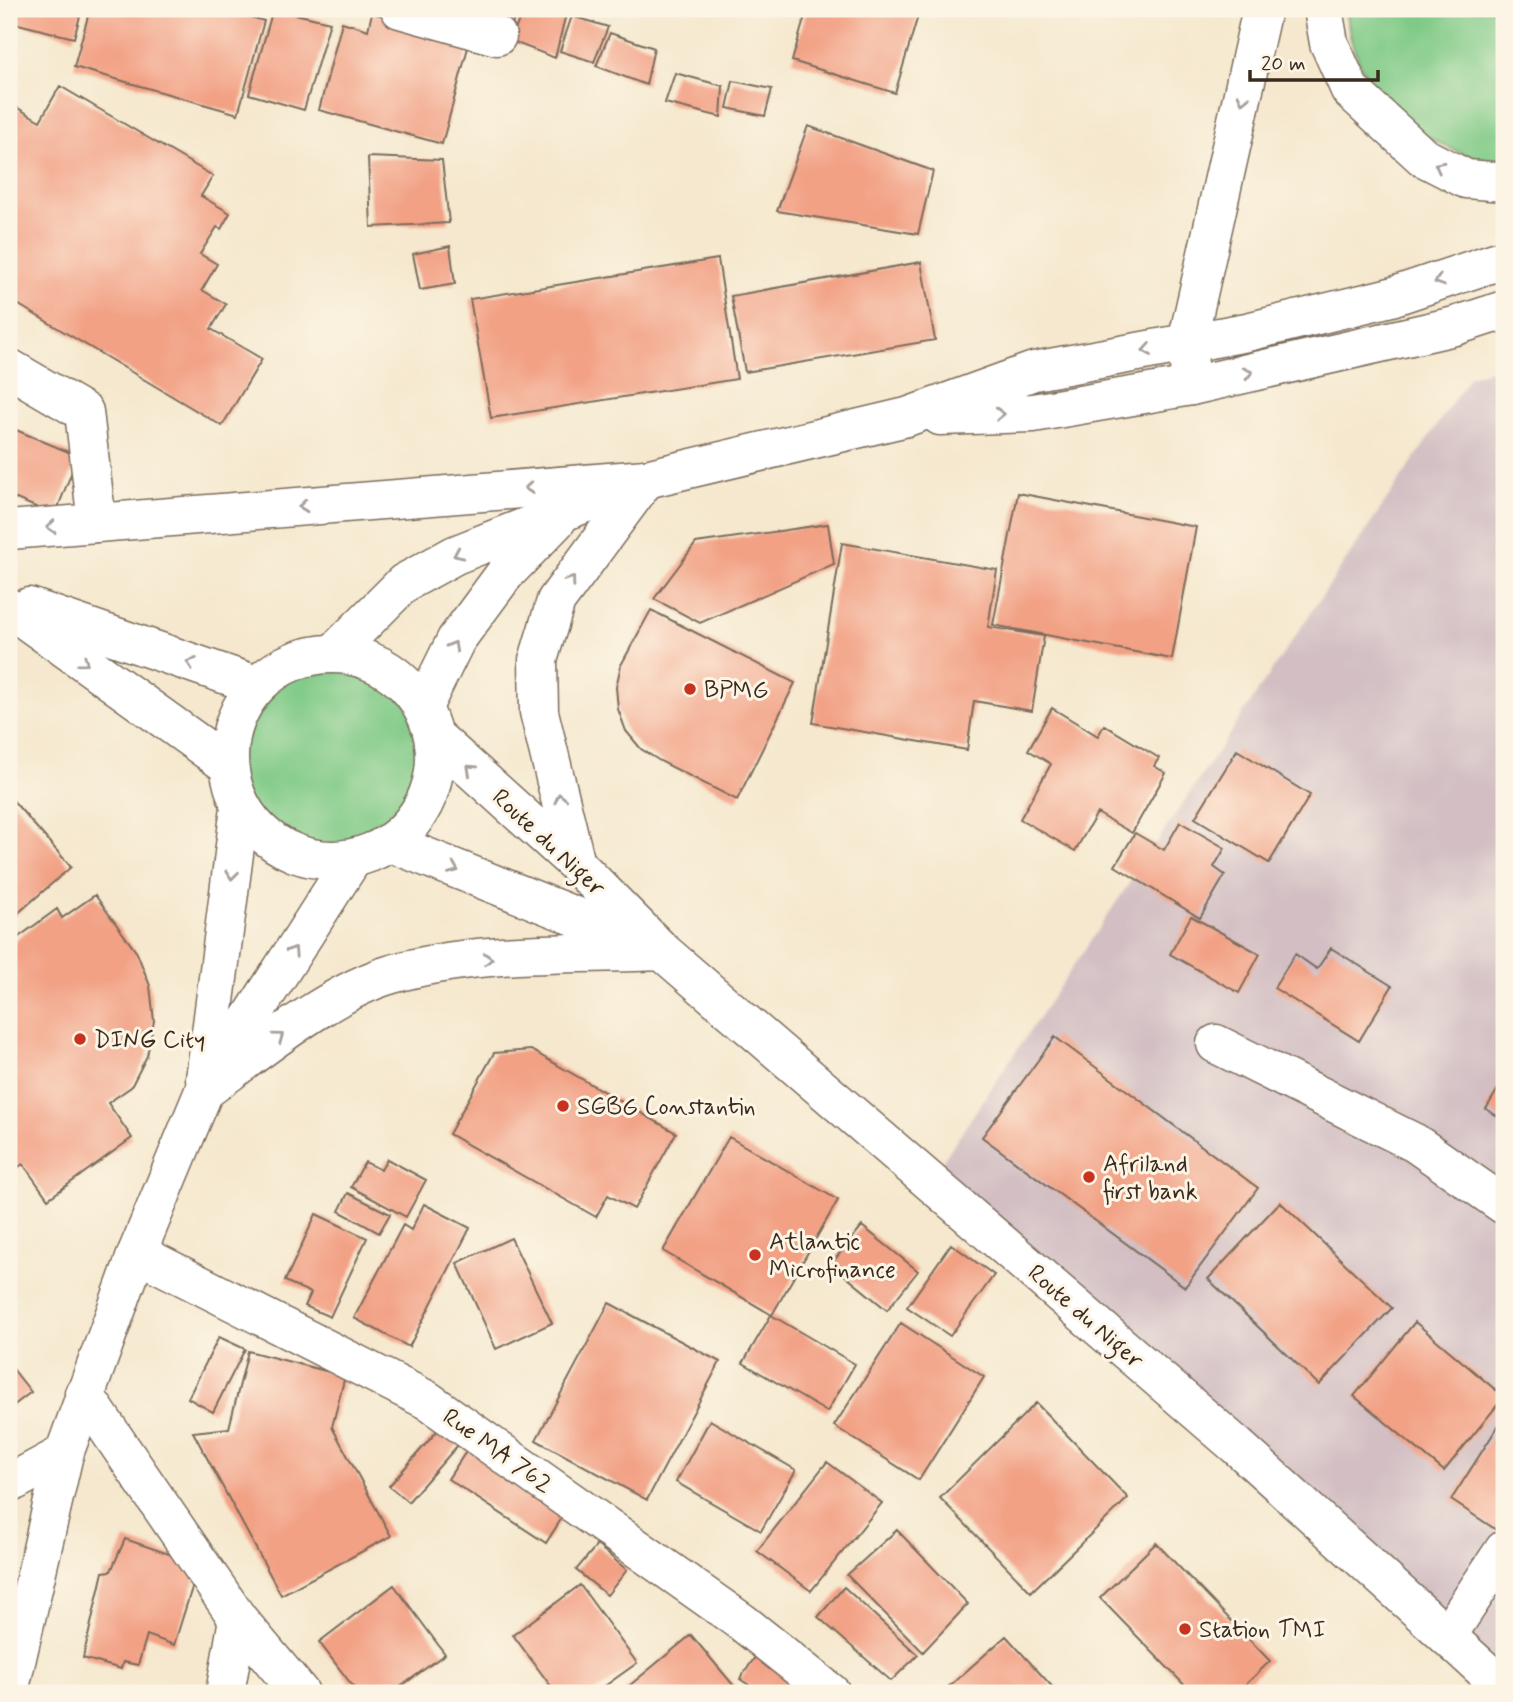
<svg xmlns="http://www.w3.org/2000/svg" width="1513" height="1702" viewBox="0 0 1513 1702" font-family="Mynerve,sans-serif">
<rect width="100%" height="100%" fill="#fcf5e5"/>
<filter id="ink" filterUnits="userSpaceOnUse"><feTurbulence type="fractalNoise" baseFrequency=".0143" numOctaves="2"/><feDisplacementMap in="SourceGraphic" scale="14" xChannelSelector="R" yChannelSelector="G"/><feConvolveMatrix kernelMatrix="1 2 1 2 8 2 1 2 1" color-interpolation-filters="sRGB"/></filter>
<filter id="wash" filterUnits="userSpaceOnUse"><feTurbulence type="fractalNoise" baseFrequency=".00686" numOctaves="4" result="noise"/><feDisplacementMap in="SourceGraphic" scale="28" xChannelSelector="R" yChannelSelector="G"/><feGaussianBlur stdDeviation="1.57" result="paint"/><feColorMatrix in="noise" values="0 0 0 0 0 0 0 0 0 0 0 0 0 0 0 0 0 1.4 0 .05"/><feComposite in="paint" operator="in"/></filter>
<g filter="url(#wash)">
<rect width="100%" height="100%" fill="#f5e8ce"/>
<path fill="#d2bec3" d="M1504,366V1688L929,1181L1470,376Z"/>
<path fill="#80ca87" stroke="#5e7a52" stroke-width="2" d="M1346,9H1504V163C1438,155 1375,112 1353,46C1349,35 1348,21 1346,9Z
M239 760a94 94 0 1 1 188 0a94 94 0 1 1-188 0Z"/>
<g id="blocks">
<path fill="#f2a185" d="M18,9H82L74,38L14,23Z
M90,9H223L264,21L238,114L74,67Z
M273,9L330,22L304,110L249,94Z
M469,9H518L509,32Z
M523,9H547L566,14L555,58L511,41Z
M807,9H920L895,93L792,61Z
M372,13L470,40L442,144L319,110L342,22L368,30Z
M572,16L608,27L594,62L560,51Z
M610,33L654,48L646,85L596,66Z
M675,73L723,86L721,117L665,103Z
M733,81L772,89L765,116L727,108Z
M60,86L213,176L201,196L230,213L221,229L217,227L200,254L217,264L202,290L226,304L211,329L262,359L222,426L9,299V103L40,121Z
M808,126L933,171L918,234L777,211Z
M368,157L442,160L449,223L371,227Z
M450,246L455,284L420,290L413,254Z
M718,259L737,379L491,418L470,299Z
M921,262L935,340L745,372L731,296Z
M9,427L78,456L55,515L9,496Z
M1018,493L1196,527L1172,659L993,625Z
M828,524L834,564L700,623L654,599L696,543Z
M842,543L997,570L988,627L1044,636L1032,711L974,701L967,750L813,723Z
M651,610L795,683L737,800L660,761L641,749L626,731L618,709L616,687L621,665Z
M1052,708L1098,736L1104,725L1159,758L1154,766L1166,773L1132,833L1097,813L1075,851L1020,819L1051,764L1028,750Z
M1237,750L1310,795L1269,863L1195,818Z
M9,796L71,867L9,921Z
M1180,822L1225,848L1214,867L1225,875L1200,918L1115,866L1135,833L1164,850Z
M95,895L137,953L150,986L154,1021L147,1056L131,1087L108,1103L132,1138L48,1199L23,1164L17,1168L9,1157V944L57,909L62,918Z
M1191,916L1260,954L1239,993L1170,954Z
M1331,948L1392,986L1359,1041L1274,988L1295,954L1317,969Z
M1055,1037L1258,1188L1185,1287L982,1137Z
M531,1050L676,1133L634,1209L608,1195L596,1217L449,1134L494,1053Z
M1504,1079V1120L1486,1109Z
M729,1137L838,1200L772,1315L663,1251Z
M387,1159L426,1180L406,1217L351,1187L365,1162L381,1170Z
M348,1193L390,1214L379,1233L339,1211Z
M1280,1202L1392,1308L1319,1385L1208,1279Z
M424,1204L470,1228L409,1347L354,1318L403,1225L411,1230Z
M316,1214L367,1238L330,1317L305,1306L311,1293L285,1281Z
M862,1226L918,1271L887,1310L831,1264Z
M511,1238L552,1323L496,1349L457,1263Z
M951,1244L994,1275L950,1336L907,1307Z
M609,1303L720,1362L647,1500L536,1440Z
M771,1315L855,1364L827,1412L743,1363Z
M1415,1322L1504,1397L1444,1471L1354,1396Z
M901,1323L984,1377L919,1480L834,1426Z
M219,1337L245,1349L213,1412L188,1398Z
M248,1351L345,1376L332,1427L391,1536L281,1595L193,1432L229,1428Z
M9,1364L31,1392L9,1409Z
M1036,1403L1128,1498L1031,1592L940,1498Z
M1504,1417V1527L1501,1533L1451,1500Z
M710,1420L796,1470L761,1531L676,1482Z
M439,1429L458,1445L408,1502L389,1486Z
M469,1447L567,1510L546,1543L448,1479Z
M827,1462L882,1503L811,1591L757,1551Z
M897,1530L968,1604L923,1652L847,1575Z
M125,1539L178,1557L196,1575L174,1645L147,1635L138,1665L123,1662L121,1669L83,1658L103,1572L111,1571Z
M1156,1543L1270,1661L1237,1693H1192L1100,1598Z
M597,1545L627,1570L607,1595L576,1570Z
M394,1585L445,1654L392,1693H358L319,1642Z
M580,1585L637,1663L595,1693H556L513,1635Z
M844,1587L918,1655L891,1681L818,1617Z
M691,1635L740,1693H627L624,1690Z
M1006,1636L1058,1693H950L946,1689Z
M760,1650L800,1678L790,1693H761L740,1679Z"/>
</g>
</g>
<g filter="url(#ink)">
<use href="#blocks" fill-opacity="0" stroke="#7c6c5c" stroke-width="2"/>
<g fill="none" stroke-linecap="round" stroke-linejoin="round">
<defs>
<path id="minor" d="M400,9L497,36
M9,368L84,412L97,523
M1216,1044L1415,1143L1504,1205
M137,1253L427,1400L743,1623L831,1693
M84,1394L238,1619L300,1693
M9,1484L64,1454
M1447,1636L1504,1550
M225,1693L238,1619"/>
<path id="secondary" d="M940,416L1033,413L1191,386L1455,326L1504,310
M334,653L404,583L455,555L646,479L907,417L1034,371L1247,332L1391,297L1504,259
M423,707L456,640L504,575L557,520
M205,1079L240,807
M9,1692L64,1454L137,1253L204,1091L352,860"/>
<path id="primary" d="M9,530L646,479
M29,607L256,685
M9,608L228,765
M229 757a103 103 0 1 1 206 0a103 103 0 1 1-206 0Z
M433,735L576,864L662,951L1237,1446L1504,1688
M391,843L647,945
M576,864L539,712L538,660L556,601L646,479
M204,1091C257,1053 329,992 392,974C478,949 573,955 662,951"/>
<path id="trunk" d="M1323,9L1329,43L1350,90L1423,157L1466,179L1504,182
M1191,386L1187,343L1262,9"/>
</defs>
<use href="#minor" stroke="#7c6c5c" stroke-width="41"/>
<use href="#secondary" stroke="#7c6c5c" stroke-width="41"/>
<use href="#primary" stroke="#7c6c5c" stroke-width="41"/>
<use href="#trunk" stroke="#7c6c5c" stroke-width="41"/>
<use href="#minor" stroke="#fff" stroke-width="38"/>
<use href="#secondary" stroke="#fff" stroke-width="38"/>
<use href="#primary" stroke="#fff" stroke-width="38"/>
<use href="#trunk" stroke="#fff" stroke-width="38"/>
</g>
<defs><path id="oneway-chevron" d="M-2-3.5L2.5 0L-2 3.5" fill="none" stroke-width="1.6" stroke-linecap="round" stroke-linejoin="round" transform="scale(1.75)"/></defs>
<g stroke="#a79f9a">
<use href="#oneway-chevron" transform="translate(1243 99) rotate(102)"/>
<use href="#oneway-chevron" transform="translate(1439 166) rotate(-153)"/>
<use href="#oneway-chevron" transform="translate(1439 281) rotate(162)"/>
<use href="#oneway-chevron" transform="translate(1147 350) rotate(170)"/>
<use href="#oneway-chevron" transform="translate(1248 373) rotate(-13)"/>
<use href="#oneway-chevron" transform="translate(1000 414) rotate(-2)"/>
<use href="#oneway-chevron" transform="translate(529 488) rotate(175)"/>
<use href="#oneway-chevron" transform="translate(303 506) rotate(175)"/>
<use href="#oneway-chevron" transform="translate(51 527) rotate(175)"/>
<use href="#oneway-chevron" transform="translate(458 554) rotate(156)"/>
<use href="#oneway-chevron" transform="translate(571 581) rotate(-54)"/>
<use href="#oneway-chevron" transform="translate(453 646) rotate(-61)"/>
<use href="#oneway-chevron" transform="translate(84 662) rotate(36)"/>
<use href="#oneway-chevron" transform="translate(191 663) rotate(-161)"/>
<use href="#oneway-chevron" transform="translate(471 769) rotate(-138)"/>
<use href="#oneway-chevron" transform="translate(560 798) rotate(-104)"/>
<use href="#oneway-chevron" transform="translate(454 869) rotate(22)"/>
<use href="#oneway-chevron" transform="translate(232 875) rotate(97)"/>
<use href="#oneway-chevron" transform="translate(293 951) rotate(-57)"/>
<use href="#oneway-chevron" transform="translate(488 959) rotate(-2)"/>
<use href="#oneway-chevron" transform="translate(279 1037) rotate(-36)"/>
</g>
</g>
<g fill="#c8321e" stroke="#fcf5e5" stroke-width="2.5">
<circle cx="690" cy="689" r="7"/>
<circle cx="80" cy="1039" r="7"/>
<circle cx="563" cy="1106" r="7"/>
<circle cx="1089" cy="1177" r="7"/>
<circle cx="755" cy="1255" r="7"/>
<circle cx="1185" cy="1629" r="7"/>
</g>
<g text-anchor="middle" stroke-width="6" stroke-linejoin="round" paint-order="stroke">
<g font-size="24" fill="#3b2a1e" stroke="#fcf5e5" text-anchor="start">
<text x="704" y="697">BPMG</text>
<text x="94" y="1047">DING City</text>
<text x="577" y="1114">SGBG Constantin</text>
<text x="1103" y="1171">Afriland<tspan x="1103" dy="28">first bank</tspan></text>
<text x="769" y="1249">Atlantic<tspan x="769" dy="28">Microfinance</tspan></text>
<text x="1199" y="1637">Station TMI</text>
</g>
<g font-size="24" fill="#3b2a1e" stroke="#fcf5e5">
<text transform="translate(549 842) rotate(43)" y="8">Route du Niger</text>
<text transform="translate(1086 1316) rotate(41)" y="8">Route du Niger</text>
<text transform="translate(498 1450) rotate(35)" y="8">Rue MA 762</text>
</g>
</g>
<rect width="1513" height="1702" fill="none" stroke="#fcf5e5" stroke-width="35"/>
<path d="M1250 70v10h128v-10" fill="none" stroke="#3b2a1e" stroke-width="3.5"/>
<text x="1261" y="70" font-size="21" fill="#3b2a1e" stroke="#fcf5e5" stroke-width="5" paint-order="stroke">20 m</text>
</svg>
